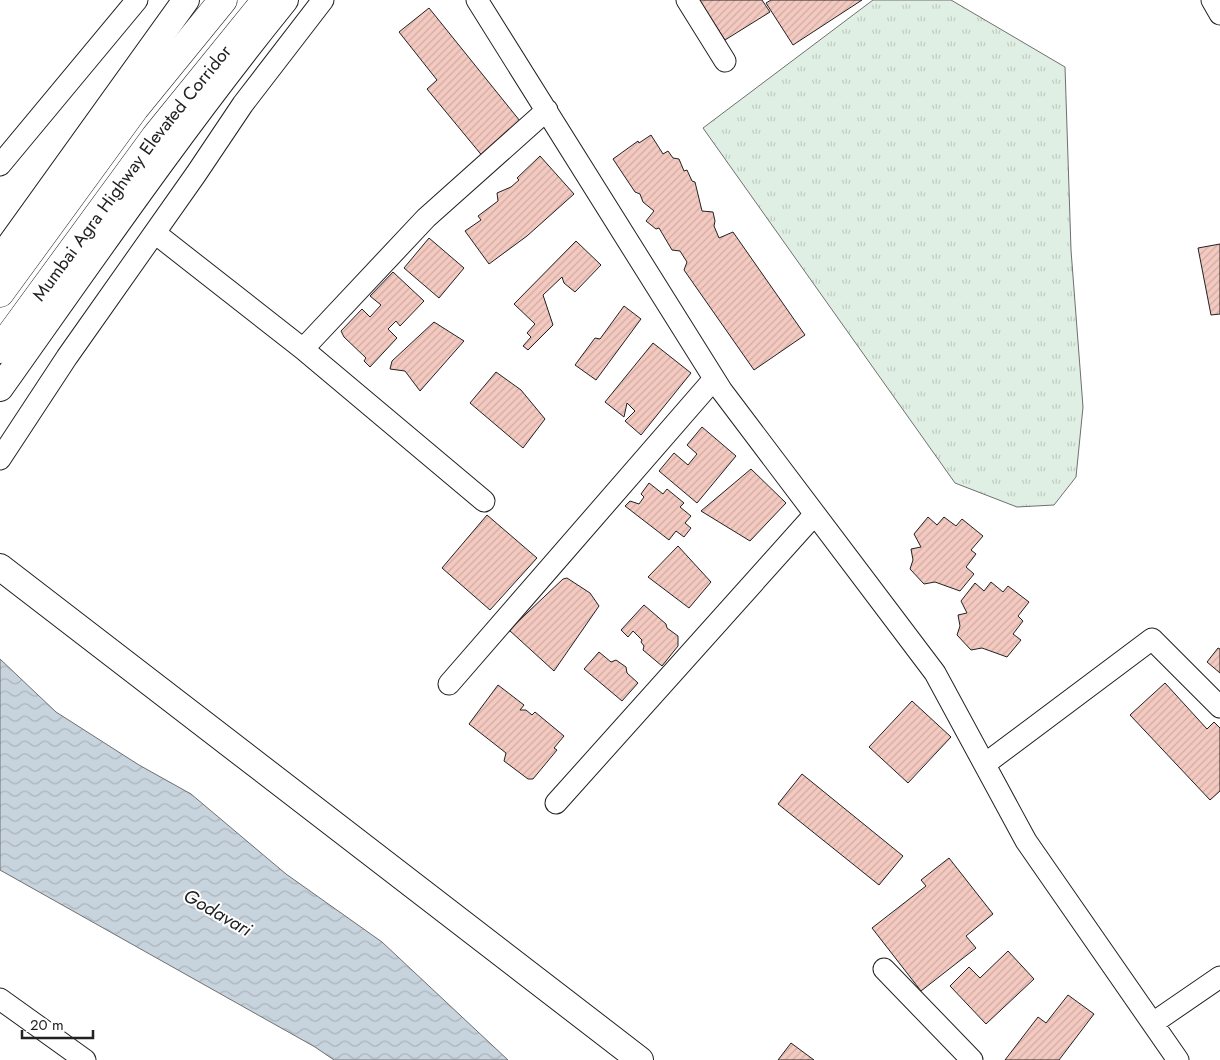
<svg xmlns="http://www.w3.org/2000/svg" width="1220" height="1060" viewBox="0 0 1220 1060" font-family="Jost,sans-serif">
<defs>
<pattern id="grass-tufts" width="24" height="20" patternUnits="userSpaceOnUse" patternTransform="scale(1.25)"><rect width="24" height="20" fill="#e0efe3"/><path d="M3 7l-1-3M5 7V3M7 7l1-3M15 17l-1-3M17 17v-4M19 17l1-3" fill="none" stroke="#c0cdc2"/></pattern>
<pattern id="water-waves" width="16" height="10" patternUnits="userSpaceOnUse" patternTransform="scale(1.25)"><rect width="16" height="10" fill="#c7d3dd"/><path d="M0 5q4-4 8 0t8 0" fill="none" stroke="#abb5bd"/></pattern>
<pattern id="building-hatch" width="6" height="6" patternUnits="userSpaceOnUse" patternTransform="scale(1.25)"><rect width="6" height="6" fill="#f3c9c0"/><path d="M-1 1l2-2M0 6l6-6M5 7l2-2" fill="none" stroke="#d0aca5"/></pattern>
</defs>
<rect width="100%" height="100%" fill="#fff"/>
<path fill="url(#grass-tufts)" stroke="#6f6f6f" d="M873,0H951L1065,67L1071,250L1083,407L1076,477L1054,505L1017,507L955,483L703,128Z"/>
<path fill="url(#water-waves)" stroke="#6f6f6f" d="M0,659L56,712L139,765L191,794L286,874L382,942L508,1060H334L315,1047L0,870Z"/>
<path fill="url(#building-hatch)" stroke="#222" d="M699,0H762L770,12L725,40Z
M771,0H862L793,45L766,3Z
M429,8L524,126L484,158L427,89L437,80L399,32Z
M651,135L663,154L668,151L673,158L679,159L684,171L687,170L692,181L695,182L702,211L713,212L715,221L714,226L719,238L733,232L805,335L754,370L684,270L687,262L680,251L672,250L659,228L656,229L646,221L654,211L643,202L640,194L635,192L613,159L638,141L639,143Z
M540,156L574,194L527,236L489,264L465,231L481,220L478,216L498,201L497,193L511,187L519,180L517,178Z
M429,238L464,268L439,298L404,268Z
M576,241L601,265L575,292L564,283L562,277L543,295L553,325L528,350L523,346L531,337L527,333L535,324L514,304Z
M1220,244V314L1211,315L1198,248Z
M393,272L424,301L400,326L396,321L388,329L397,338L370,367L364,361L366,358L344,337L341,331L362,309L370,317L381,305L370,296Z
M624,306L641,319L596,380L575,365L595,338L600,339Z
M434,322L464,341L420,391L405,371L390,369L392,361Z
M653,343L691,373L641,435L625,421L635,411L627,403L624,417L605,402Z
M496,372L521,390L545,419L523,448L470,403Z
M702,427L736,456L697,503L659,471L674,453L688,465L697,454L687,445Z
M751,469L786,503L750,541L701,511Z
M649,483L663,494L667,489L684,503L680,507L691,516L685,523L691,528L684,537L676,531L669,540L625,506L630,501L639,504L644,497L641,494Z
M487,515L537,558L490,610L442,568Z
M928,517L937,525L944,517L956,526L962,519L983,536L971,550L976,554L966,567L974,574L960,591L935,582L924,584L910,569L913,560L911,549L921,547L914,534Z
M678,546L711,582L689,608L648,577Z
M567,578L590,593L599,606L554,671L509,630L563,579Z
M991,582L1003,592L1008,586L1029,602L1018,616L1023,621L1013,634L1021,640L1007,657L982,648L971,650L957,635L960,626L958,615L967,613L961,601L975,583L984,591Z
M644,605L666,624L667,628L678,636V646L662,666L643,650L644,646L641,642L642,640L633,631L628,637L621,630Z
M1218,648L1220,649V673L1207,662Z
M599,652L611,662L616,660L626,667L627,673L638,683L622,701L584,669Z
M1165,683L1207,729L1214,722L1220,728V791L1210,800L1130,715Z
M498,685L524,705L520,710H526L532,715L535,712L564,736L554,748L557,750L533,779H528L504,761L506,753L469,724Z
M912,701L951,737L908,783L869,747Z
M802,774L903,856L879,885L778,804Z
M949,858L993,914L966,936L976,948L921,991L872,928L926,886L921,880Z
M1008,951L1034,979L986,1024L950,986L969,967L980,978Z
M1068,995L1094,1014L1059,1060H1005L1038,1017L1046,1023Z
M791,1043L814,1060H778Z"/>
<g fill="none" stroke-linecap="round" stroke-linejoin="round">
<defs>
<path id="minor" d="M477,0L722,391L935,673L1026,841L1178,1060
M687,0L725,61
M1212,0L1220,14
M0,165L137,0
M155,233L303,349L484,501
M303,349L426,218L547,110
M0,459L67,357L196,174L243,104L323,0
M449,684L714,379
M985,764L1152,639L1220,707
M556,803L815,514
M884,969L972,1060
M0,999L85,1060
M1153,1023L1220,977"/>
<path id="tertiary" d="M0,259L186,0
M0,388C93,257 184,125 285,0
M0,567L640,1060"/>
<g id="motorway">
<path d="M0,293L135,108L223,0"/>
<path id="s1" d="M0,349L155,137L266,0"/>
</g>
</defs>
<use href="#minor" stroke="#222" stroke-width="23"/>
<use href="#tertiary" stroke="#222" stroke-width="28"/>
<use href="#motorway" stroke="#222" stroke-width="29"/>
<use href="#minor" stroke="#fff" stroke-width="21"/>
<use href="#tertiary" stroke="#fff" stroke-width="26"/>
<use href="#motorway" stroke="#fff" stroke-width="28"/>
</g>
<g text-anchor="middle" stroke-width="4" stroke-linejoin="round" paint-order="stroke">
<g font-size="18" fill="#222" stroke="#fff">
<text dy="6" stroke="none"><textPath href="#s1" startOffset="220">Mumbai Agra Highway Elevated Corridor</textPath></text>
</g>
<g font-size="19" font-style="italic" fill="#222" stroke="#fff">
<text transform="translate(218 912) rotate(30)" y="7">Godavari</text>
</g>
</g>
<path d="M22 1030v8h71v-8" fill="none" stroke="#222222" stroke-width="2.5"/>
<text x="30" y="1030" font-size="15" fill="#222222" stroke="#ffffff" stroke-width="4" paint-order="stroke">20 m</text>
</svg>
